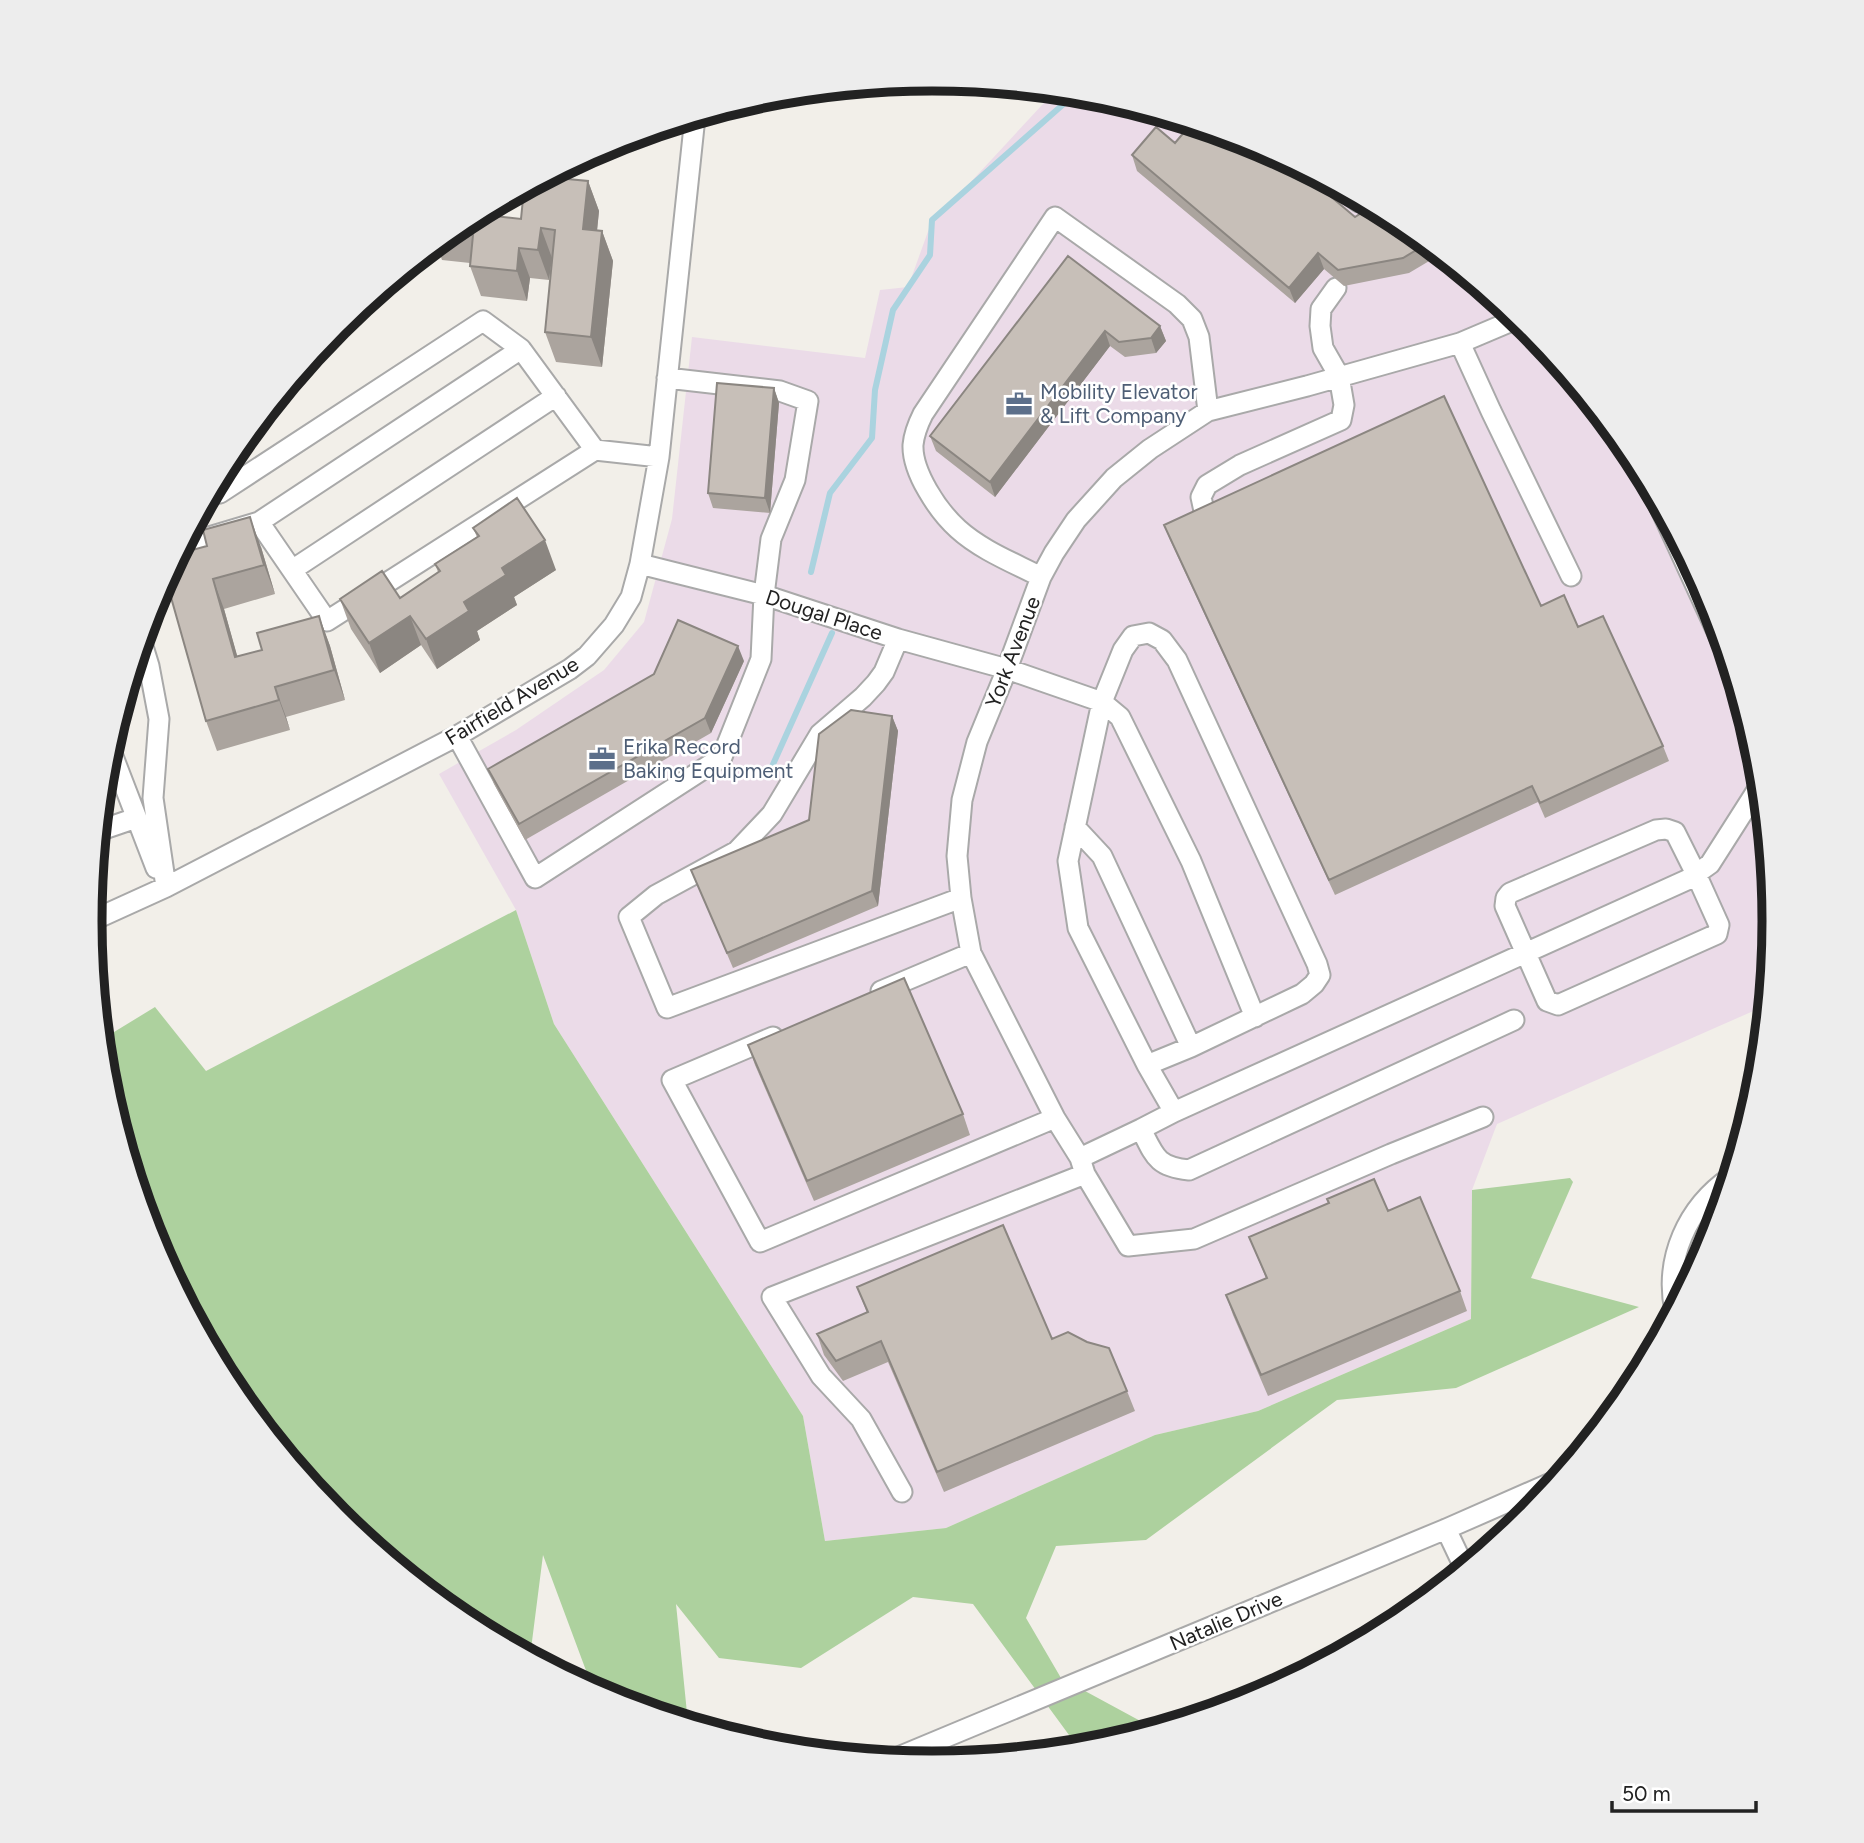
<svg xmlns="http://www.w3.org/2000/svg" width="1864" height="1843" viewBox="0 0 1864 1843" font-family="Figtree,sans-serif">
<rect width="100%" height="100%" fill="#f2efe9"/>
<path fill="#ebdbe8" d="M1055,91L1097,95L1255,143L1401,221L1528,326L1633,454L1711,599L1759,757L1775,922L1767,1005L1497,1124L1472,1190L1471,1319L1258,1411L1155,1435L946,1528L825,1541L803,1416L554,1024L516,910L439,774L516,730L604,670L644,622L672,519L692,337L865,358L880,290L908,287L930,226Z"/>
<path fill="#add19e" d="M516,910L554,1024L803,1416L825,1541L946,1528L1155,1435L1258,1411L1471,1319L1472,1190L1570,1178L1573,1182L1531,1278L1639,1307L1456,1388L1337,1400L1146,1540L1056,1546L1026,1618L1061,1678L1157,1730L1096,1748L1080,1750L973,1604L913,1597L801,1668L719,1658L676,1604L687,1713L670,1718L609,1700L594,1692L543,1555L530,1657L463,1622L336,1517L231,1389L153,1244L105,1086L101,1040L155,1007L206,1071Z"/>
<g fill="none" stroke-linecap="round" stroke-linejoin="round">
<path stroke="#aad3df" stroke-width="6" d="M811,572L830,493L872,438L875,390L893,310L930,255L932,220L1076,93
M770,771L832,633"/>
<defs>
<path id="minor" d="M1347,193L1359,202H1364
M1460,343L1491,411L1571,576
M1645,475L1729,658
M210,494L220,493L483,321L521,349L595,450
M1204,511L1201,497L1207,485L1240,465L1341,420L1344,405L1339,376L1323,348L1320,326L1321,309L1336,288
M259,522L521,349
M182,545L259,522L327,621L595,450L659,457
M640,564L764,595L898,639L1007,669L1102,702L1120,717L1191,861L1255,1017
M292,570L556,396
M1041,577C1014,563 981,550 958,529C938,511 912,472 913,445C914,434 918,424 923,414L1055,217L1177,304L1192,319L1199,337L1208,411
M898,639L884,672L876,683L863,697L820,734L772,814L737,851L656,895L629,917L667,1008L961,898
M141,640L149,666L159,719L153,798L166,887
M457,736L535,878L722,757L761,659L764,595L771,539L795,480L808,401L780,391L667,378
M109,746L156,868
M1075,827L1102,856L1191,1047
M1666,829L1675,832L1696,874L1719,925L1717,934L1558,1005L1547,1001L1505,906L1506,898L1510,893L1656,830Z
M98,831L136,818
M89,922L166,887L457,736L570,669L587,656L614,625L631,597L640,564L659,457L695,117
M881,991L971,953
M773,1037L672,1080L760,1242L1055,1118
M1147,1065L1191,1047L1302,994L1314,984L1320,975L1317,964L1177,660L1162,640L1149,633L1133,636L1123,650L1102,702L1068,861L1078,928L1147,1065L1174,1112
M1483,1117L1391,1154L1194,1239L1128,1246L1085,1174L1080,1158L1055,1118L971,953L961,898L957,856L962,800L977,742L1007,669L1041,577L1054,553L1076,520L1114,478L1150,449L1208,411L1307,386L1460,343L1519,318
M1141,1129C1155,1157 1157,1167 1189,1170L1514,1020
M1080,1158L1141,1129L1174,1112L1689,879L1710,864L1761,784
M1675,1311C1664,1259 1687,1207 1731,1177
M902,1492L861,1419L821,1376L772,1297L1085,1174
M1446,1529L1465,1569
M891,1760L1446,1529L1560,1479"/>
</defs>
<use href="#minor" stroke="#a9a9a9" stroke-width="23"/>
<use href="#minor" stroke="#fff" stroke-width="19"/>
</g>
<path fill="#aba49e" d="M1175,143L1355,217L1401,221L1441,254L1409,273L1344,286L1324,269L1295,303L1137,171L1132,155Z
M588,181L599,211L597,231H602L613,261L602,367L556,362L545,332L552,258L549,280L530,278L527,301L481,296L470,266V263L442,260L436,243L464,221L521,219Z
M1068,256L1160,326L1166,341L1156,353L1125,357L1110,346L995,497L936,451L930,436Z
M774,388L779,403L770,513L713,508L708,493Z
M1164,525L1541,606L1578,627L1663,746L1669,761L1545,818L1538,802L1335,895L1170,540Z
M473,528L556,570L514,597L517,605L477,631L480,640L437,669L421,645L380,673L351,629L340,599L400,598L438,572L435,564L477,537Z
M261,547L275,594L224,609L237,656L262,650L319,616L330,646L345,700L286,717L290,730L217,751L206,721L165,576Z
M744,661L711,733L525,840L494,784L488,769Z
M892,716L898,731L878,906L733,968L691,870L809,820Z
M748,1045L963,1114L970,1135L814,1201L755,1065Z
M1388,1211L1460,1291L1467,1311L1268,1396L1233,1315L1226,1295L1266,1278L1249,1237Z
M857,1287L1052,1339L1127,1391L1135,1411L944,1492L888,1362L843,1381L824,1355L817,1334L867,1313Z"/>
<path fill="#8b8681" d="M588,181L599,211L594,259L583,229Z
M541,228L552,258L549,280L538,250Z
M602,231L613,261L602,367L591,337Z
M519,248L530,278L527,301L517,271Z
M1318,253L1324,269L1295,303L1289,288Z
M1160,326L1166,341L1156,353L1151,338Z
M1105,331L1110,346L995,497L990,482Z
M774,388L779,403L770,513L765,498Z
M250,517L261,547L275,594L264,565Z
M545,540L556,570L514,597L517,605L477,631L480,640L437,669L426,639L464,602L502,568Z
M213,579L224,609L246,687L235,657Z
M319,616L330,646L345,700L334,670Z
M410,616L421,645L380,673L369,643Z
M738,646L744,661L711,733L705,718Z
M275,687L286,717L290,730L279,700Z
M892,716L898,731L878,906L872,891Z"/>
<path fill="#c7bfb8" stroke="#8b8681" stroke-width="2" d="M1191,124L1255,143L1290,162L1355,217L1372,206L1401,221L1428,243L1403,258L1338,270L1318,253L1289,288L1132,155L1156,127L1175,143Z
M546,177L588,181L583,229L602,231L591,337L545,332L555,230L541,228L538,250L519,248L517,271L470,266L473,235L450,232L464,221L476,214L521,219L524,189Z
M1068,256L1160,326L1151,338L1119,342L1105,331L990,482L930,436Z
M717,383L774,388L765,498L708,493Z
M1444,396L1541,606L1564,595L1578,627L1603,616L1663,746L1540,803L1532,786L1329,880L1164,525Z
M517,498L545,540L502,568L506,575L464,602L469,611L426,639L410,616L369,643L340,599L382,571L400,598L440,571L435,564L479,536L473,528Z
M250,517L264,565L213,579L235,657L262,650L257,633L319,616L334,670L275,687L279,700L206,721L165,576L177,554L207,546L203,530Z
M678,620L738,646L705,718L519,824L488,769L654,674Z
M851,710L892,716L872,891L727,953L691,870L809,820L819,734Z
M904,978L963,1114L807,1181L748,1045Z
M1374,1179L1388,1211L1420,1197L1460,1291L1261,1375L1226,1295L1267,1278L1249,1237L1329,1203L1327,1199Z
M1003,1225L1052,1339L1068,1332L1087,1342L1109,1348L1127,1391L937,1472L881,1341L836,1361L817,1334L868,1312L857,1287Z"/>
<defs>
<symbol id="office-bare" viewBox="-9 -9 18 18"><path d="M-6-3h4V-5.5h4V-3h4V5H-6ZM-1-4.5V-3h2v-1.5ZM-6 0V1H6V0Z" fill="#5c6f8a" stroke="#fff" stroke-width="2.5" paint-order="stroke"/></symbol>
</defs>
<g fill-rule="evenodd">
<use href="#office-bare" x="1000" y="385" width="38" height="38"/>
<use href="#office-bare" x="583" y="740" width="38" height="38"/>
</g>
<g text-anchor="middle" stroke-width="5" stroke-linejoin="round" paint-order="stroke">
<g font-size="21" fill="#4e5e75" stroke="#fff" text-anchor="start">
<text x="1040" y="399">Mobility Elevator<tspan x="1040" dy="24">&amp; Lift Company</tspan></text>
<text x="623" y="754">Erika Record<tspan x="623" dy="24">Baking Equipment</tspan></text>
</g>
<g font-size="21" fill="#222" stroke="#fff">
<text transform="translate(824 615) rotate(18)" y="7">Dougal Place</text>
<text transform="translate(1013 652) rotate(-69)" y="7">York Avenue</text>
<text transform="translate(512 701) rotate(-31)" y="7">Fairfield Avenue</text>
<text transform="translate(1226 1621) rotate(-23)" y="7">Natalie Drive</text>
</g>
</g>
<path d="M0 0H1864V1843H0ZM102 921a830 830 0 1 1 1660 0a830 830 0 1 1-1660 0Z" fill="#ededed" fill-rule="evenodd"/>
<path fill="none" stroke="#222" stroke-width="9" d="M102 921a830 830 0 1 1 1660 0a830 830 0 1 1-1660 0Z"/>
<path d="M1612 1801v10h144v-10" fill="none" stroke="#222222" stroke-width="3.5"/>
<text x="1622" y="1801" font-size="21" fill="#222222" stroke="#ffffff" stroke-width="5" paint-order="stroke">50 m</text>
</svg>
